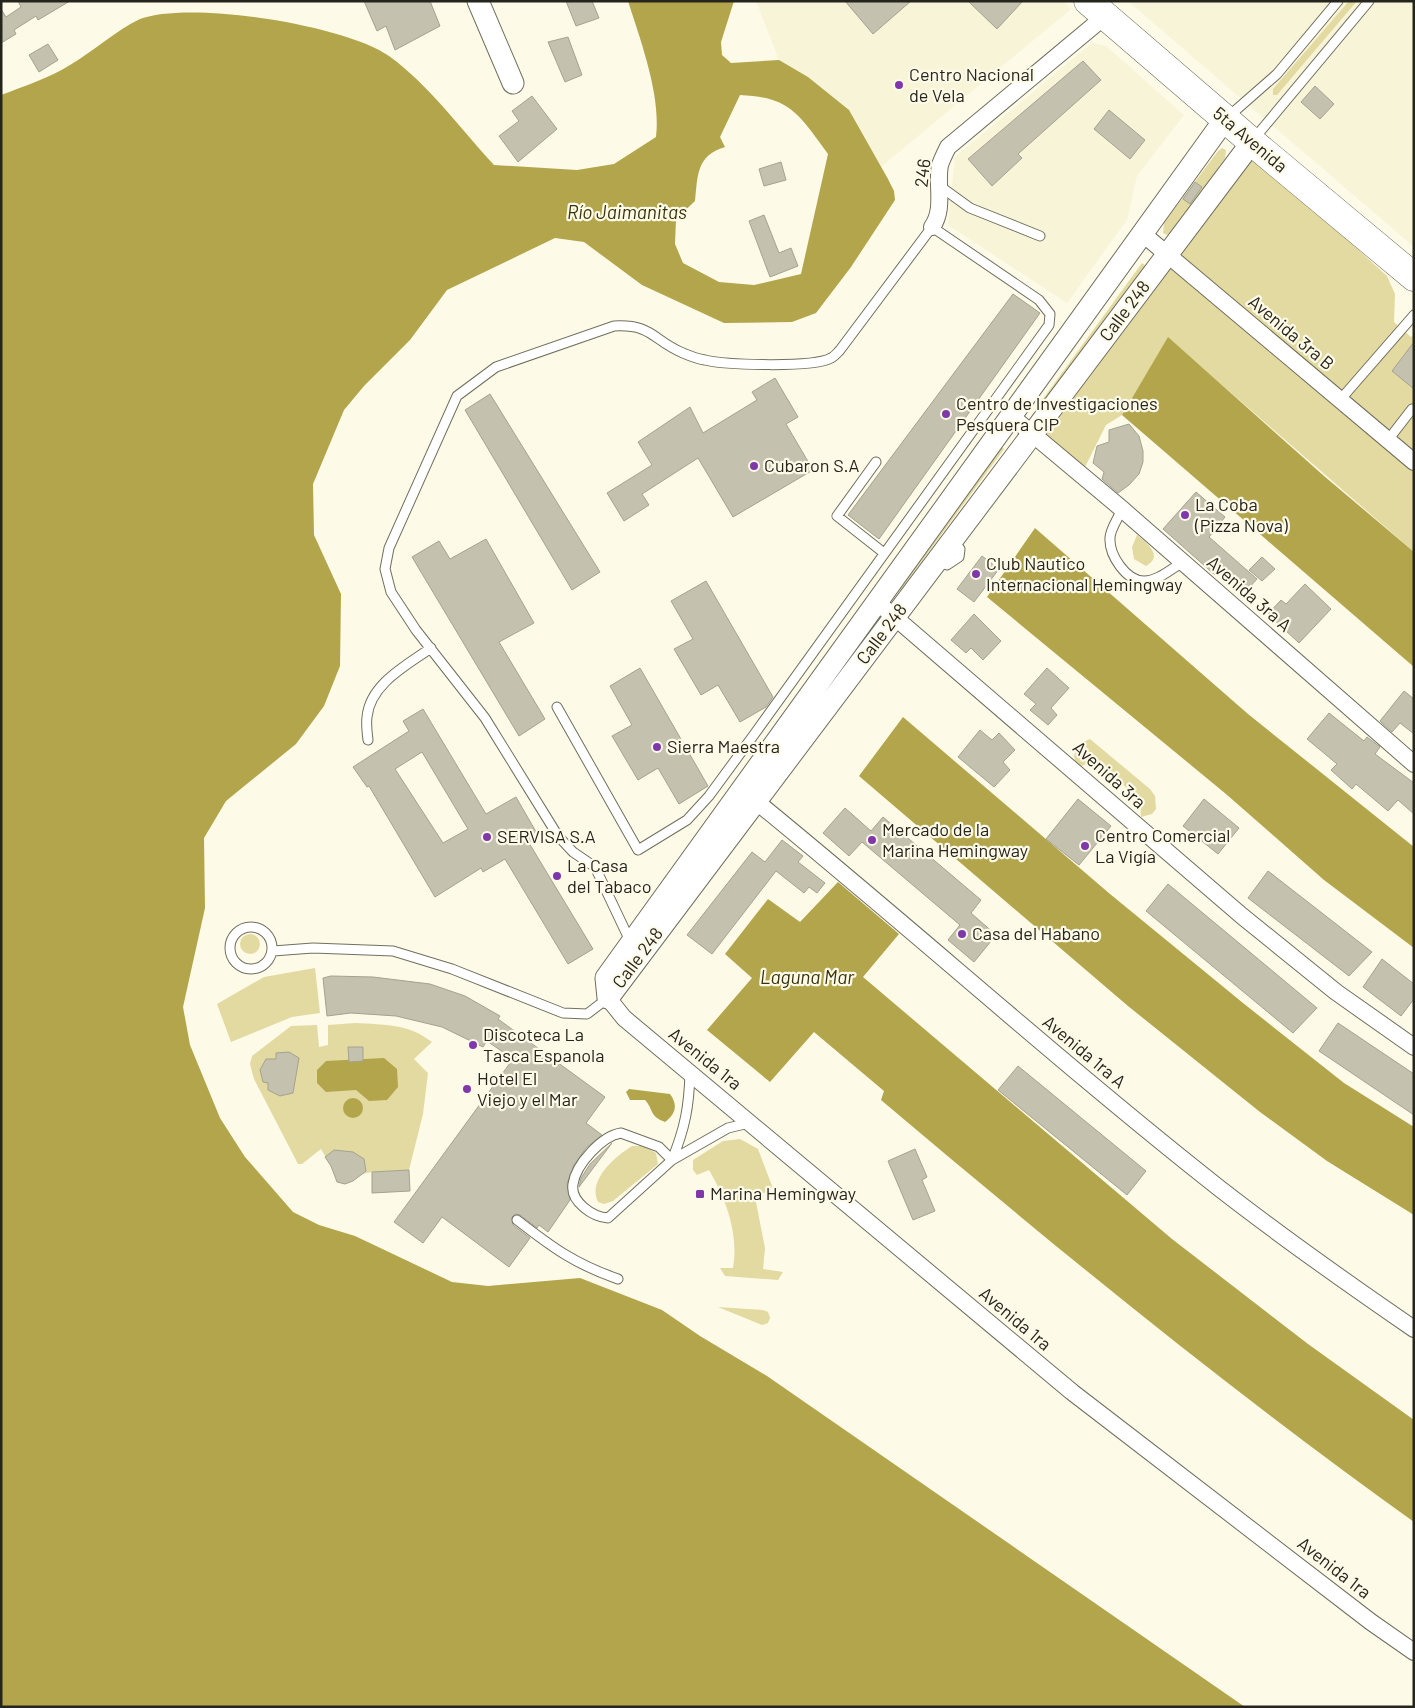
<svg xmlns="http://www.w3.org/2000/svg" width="1415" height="1708" viewBox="0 0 1415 1708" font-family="Barlow,sans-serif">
<rect width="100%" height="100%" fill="#fdfae7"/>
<path fill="#f7f4d8" d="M756,1H1063L1071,9L881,167L849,110L808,77L779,60Z
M1128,1H1414V247L1209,71Z
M1092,43L1106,46L1184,115L1137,176L1127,220L1067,303L948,225L955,157Z"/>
<path fill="#e2daa1" d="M1349,1H1357L1277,95H1273V89Z
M1222,148L1226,150L1225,158L1173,231L1167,235L1163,233L1164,223L1218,151Z
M1250,158L1351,243L1387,276L1395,294L1394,322L1411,337L1414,335V552L1168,338L1122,415L1106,425L1083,471L1039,432Z
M1142,263L1146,266L1045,405L1040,403Z
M1001,446L1004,449L900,591L897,588Z
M1137,535C1147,543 1164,556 1146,566L1134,559L1132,547Z
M1090,739L1150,789L1155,796L1156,809L1152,814L1141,817L1140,799L1093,760L1082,766L1075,762L1074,756C1077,748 1081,742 1090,739Z
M240 944a10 10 0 1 1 20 0a10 10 0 1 1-20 0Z
M315,968L320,1013L292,1017L231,1042L217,1004L264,977Z
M355,1023C385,1025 407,1023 432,1042L414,1059L428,1073L423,1114L409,1170L372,1172L362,1174L345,1184L337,1182L331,1166L321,1149L302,1164H298L254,1079L250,1064L252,1056L291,1026L317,1025L319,1047L328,1045V1025Z
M740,1139L758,1149L772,1186L770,1190L755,1197L765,1248L763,1269L783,1272L778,1280L725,1276L720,1268H733C739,1234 726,1199 709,1170L697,1175L693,1170V1160L723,1141Z
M632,1146H643L656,1153L658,1164L613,1201L604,1204L598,1202C587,1180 616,1156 632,1146Z
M718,1307L763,1310L768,1312L770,1318L768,1323L762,1325Z"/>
<path fill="#b3a54b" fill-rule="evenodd" d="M628,1H734L721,42L722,55L731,63L779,60L808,77L849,110L888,179L894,191L895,200L851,267L816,313L792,322L724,323L642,285L584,242L555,238L447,290L410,340L364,386L344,410L313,484L314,535L341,594L340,666L324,706L296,744L226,801L204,838L205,908L183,1007L190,1045L220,1118L245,1157L293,1212L319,1225L355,1236L452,1282L488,1286L580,1278L662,1310L700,1336L767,1376L1245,1707H1V95C25,86 49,78 70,65C94,51 115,31 140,19C189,0 345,25 389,56C429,85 460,128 494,165L577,170L614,164L656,137C661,95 641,42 628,1ZM740,95C791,97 800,116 828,154L801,274L754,285L719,282L683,263L675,244L676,219L695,201C698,175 696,156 725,147L720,137Z
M1168,337L1324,476L1414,552V667L1122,415Z
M1035,528L1248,714L1414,847V948L1324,880L1226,794L987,597Z
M903,717L1110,894L1243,1003L1344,1083L1414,1127V1215L1327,1161L1260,1112L1128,1006L859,776Z
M838,882L899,934L863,977L1172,1239L1308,1344L1414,1420V1522C1229,1390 1054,1246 881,1100L884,1091L814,1032L770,1082L707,1030L752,978L725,954L768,899L800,922Z
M384,1058L397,1069L398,1087L387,1100L369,1101L356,1090L326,1092L317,1083V1070L326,1061Z
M629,1089L670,1094C678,1105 676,1114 665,1122C649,1116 654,1110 645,1100H630L626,1092Z
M343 1108a10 10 0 1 1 20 0a10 10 0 1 1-20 0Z"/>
<path fill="#c4c2af" stroke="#a4a290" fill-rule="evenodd" d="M18,1H70L38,20L36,16L14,30L16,34L1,43V9L6,17L21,7Z
M364,1H430L440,26L395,50L386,26L377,31Z
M566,1H592L599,18L576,26Z
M845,1H911L873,34Z
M968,1H1023L997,29Z
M568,37L582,75L565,82L548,42Z
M48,44L58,60L39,72L29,55Z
M1083,61L1101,80L1018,154L1022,158L992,186L968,159Z
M1315,86L1334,104L1320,119L1301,102Z
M532,96L557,129L518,162L499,136L519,121L512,111Z
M1109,110L1145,140L1130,159L1094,129Z
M781,162L786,180L764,186L759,169Z
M1195,182L1202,187L1190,204L1183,199Z
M764,215L779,253L791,248L798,266L770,277L749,221Z
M1013,294L1040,313L879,539L848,515Z
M1414,342V389L1392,371Z
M775,378L798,417L786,424L813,470L733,517L698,458L642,494L649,505L624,521L607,493L652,465L638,442L690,407L703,433L757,400L752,392Z
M490,394L600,572L572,590L465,410Z
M1129,424L1139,436L1143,451V462L1139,474L1129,485L1118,493L1102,479L1104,472L1093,463L1097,446L1109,442V430Z
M1196,492L1225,517L1209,537L1257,579L1248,589L1222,566L1215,575L1163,529Z
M486,539L534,623L499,642L545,719L519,736L412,557L439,541L450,559Z
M982,556L999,569L974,602L957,589Z
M1262,557L1275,569L1262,581L1249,570Z
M706,581L773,697L766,707L740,722L718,685L701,695L674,649L693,639L671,601Z
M1305,584L1331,609L1299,643L1268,614L1281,600L1286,604Z
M974,614L1001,641L983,660L971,648L966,653L951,640Z
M640,668L708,786L679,804L658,768L638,780L612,736L632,725L610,686Z
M1047,668L1069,688L1051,708L1057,715L1048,725L1030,710L1036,704L1024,694Z
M1404,691L1414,699V734L1400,723L1392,732L1380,721Z
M423,709L486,814L516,797L539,837L529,843L593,949L568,964L505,859L483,872L481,868L435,897L369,786L367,787L353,767L409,731L403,721ZM422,752L468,829L443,843L395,769Z
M1329,713L1364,741L1367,737L1380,747L1375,754L1414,783V814L1398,800L1388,811L1356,784L1352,789L1331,770L1337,764L1307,739Z
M980,730L992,740L999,733L1015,750L1003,762L1010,770L994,787L958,757Z
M1078,799L1111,826L1079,865L1046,839Z
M1204,799L1239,828L1218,854L1183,826Z
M845,808L871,831L883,817L981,900L971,913L996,935L974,962L948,940L960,925L862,842L849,856L823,833Z
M782,840L803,856L798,862L825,883L817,893L809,887L804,893L776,871L712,954L687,935L752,852L765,862Z
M1268,871L1372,952L1349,976L1248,898Z
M1168,884L1317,1008L1293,1033L1146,911Z
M1382,959L1414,984V999L1401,1016L1363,987Z
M331,976L373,977L430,984L465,996L500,1016L498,1019L605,1097L586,1123L602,1135L586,1148L574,1165L567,1184L570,1200L548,1232L539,1225L537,1228L520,1215L515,1214L512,1217L513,1225L530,1238L509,1267L442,1217L423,1243L394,1222L513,1059L487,1041L483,1047L442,1027L396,1016L351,1013L327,1016L323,978Z
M1338,1023L1414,1074V1115L1319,1051Z
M348,1047H363V1061L349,1062Z
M289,1052L299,1058L293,1093L280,1096L268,1090V1083L263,1082L260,1070L266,1059H276V1053Z
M1018,1066L1146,1171L1127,1195L998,1090Z
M612,1143L579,1187L581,1178L590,1164Z
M915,1149L927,1177L922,1180L935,1211L913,1220L888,1161Z
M334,1150L353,1152L364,1159L366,1171L353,1181L345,1184L337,1182L331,1166L325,1157Z
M409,1170L410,1191L372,1193V1172Z"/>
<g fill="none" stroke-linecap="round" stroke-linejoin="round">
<defs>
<path id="service" d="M1228,117L1277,74L1338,1
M1253,140L1369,1
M941,187L970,208L1040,236
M1340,400L1414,315
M1388,440L1412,409
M876,462L837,516L884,553
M1122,509C1119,517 1110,529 1110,538C1109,555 1126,581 1144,581C1158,581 1171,569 1183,562
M936,562L947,565L959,557L960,549L952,541
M557,707L638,850L687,820L709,796L753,736L1049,325L1050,314L1039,300L932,227L840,350C837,353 834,357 831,358C813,368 726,365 705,360C698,359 690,356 683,353C652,340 653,324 614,326L496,367L457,396L389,548L385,569L391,592L416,630L485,718L558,836L573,852L595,867L631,943
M368,740C367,732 366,724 367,717C370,684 407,665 431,648
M230 948a21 21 0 1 1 42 0a21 21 0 1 1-42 0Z
M273,951L313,948L393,951L452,969L563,1013L587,1014L608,998
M690,1073C689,1107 685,1128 672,1160L728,1128L749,1123
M621,1133L659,1147L672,1160L608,1218C593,1217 570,1202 573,1184C576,1164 602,1136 621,1133Z
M517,1220C553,1248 575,1264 618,1279"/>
<path id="minor" d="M932,227C945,209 936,185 940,165C942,159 945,153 948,147L1104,17
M1143,234L1414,462
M1011,416L1122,509L1414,764
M877,602L1242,916L1336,992L1414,1047
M747,794C906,923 1058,1061 1219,1188C1282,1237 1347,1283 1414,1329
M608,998L624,1018L1072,1392L1371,1622L1414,1652"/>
<path id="tertiary" d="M478,1L513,83
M1225,119L606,978L608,998L1252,142"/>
<path id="trunk" d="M1088,1L1252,142L1414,277"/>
</defs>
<use href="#service" stroke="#716f5e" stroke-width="11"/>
<use href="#minor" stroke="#716f5e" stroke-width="18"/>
<use href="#tertiary" stroke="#716f5e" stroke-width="23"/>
<use href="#trunk" stroke="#716f5e" stroke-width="29"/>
<use href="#service" stroke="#fff" stroke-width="9"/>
<use href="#minor" stroke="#fff" stroke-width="16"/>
<use href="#tertiary" stroke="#fff" stroke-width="21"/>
<use href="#trunk" stroke="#fff" stroke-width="28"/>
</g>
<g fill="#8037a9" stroke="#fdfae7" stroke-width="2">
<circle cx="899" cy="85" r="5"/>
<circle cx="946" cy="414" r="5"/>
<circle cx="754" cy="466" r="5"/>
<circle cx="1185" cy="515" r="5"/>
<circle cx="976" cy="574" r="5"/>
<circle cx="657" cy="747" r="5"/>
<circle cx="487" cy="837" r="5"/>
<circle cx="872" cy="840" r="5"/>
<circle cx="1085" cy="846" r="5"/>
<circle cx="557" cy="876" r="5"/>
<circle cx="962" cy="934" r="5"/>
<circle cx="473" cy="1045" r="5"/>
<circle cx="467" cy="1089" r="5"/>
<rect x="695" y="1189" width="10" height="10" rx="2.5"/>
</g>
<g text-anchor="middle" stroke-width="4.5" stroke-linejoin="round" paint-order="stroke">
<g font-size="18" fill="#25241d" stroke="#fdfae7" text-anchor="start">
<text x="909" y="81">Centro Nacional<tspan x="909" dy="21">de Vela</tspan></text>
<text x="956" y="410">Centro de Investigaciones<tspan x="956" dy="21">Pesquera CIP</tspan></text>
<text x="764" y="472">Cubaron S.A</text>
<text x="1195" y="511">La Coba<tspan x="1195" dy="21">(Pizza Nova)</tspan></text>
<text x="986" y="570">Club Nautico<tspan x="986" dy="21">Internacional Hemingway</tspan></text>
<text x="667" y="753">Sierra Maestra</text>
<text x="882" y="836">Mercado de la<tspan x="882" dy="21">Marina Hemingway</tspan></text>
<text x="1095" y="842">Centro Comercial<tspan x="1095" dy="21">La Vigía</tspan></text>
<text x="497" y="843">SERVISA S.A</text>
<text x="567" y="872">La Casa<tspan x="567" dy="21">del Tabaco</tspan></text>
<text x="972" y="940">Casa del Habano</text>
<text x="483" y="1041">Discoteca La<tspan x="483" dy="21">Tasca Espanola</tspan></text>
<text x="477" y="1085">Hotel El<tspan x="477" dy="21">Viejo y el Mar</tspan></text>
<text x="710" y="1200">Marina Hemingway</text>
</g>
<g font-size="18" fill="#25241d" stroke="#fdfae7">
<text transform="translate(1250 140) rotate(40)" y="6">5ta Avenida</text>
<text transform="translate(923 173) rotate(-83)" y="6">246</text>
<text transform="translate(1125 311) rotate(-53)" y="6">Calle 248</text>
<text transform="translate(1291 333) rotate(40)" y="6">Avenida 3ra B</text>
<text transform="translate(1249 594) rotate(41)" y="6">Avenida 3ra A</text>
<text transform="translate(882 634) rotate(-53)" y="6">Calle 248</text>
<text transform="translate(1109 775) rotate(42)" y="6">Avenida 3ra</text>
<text transform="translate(638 958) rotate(-53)" y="6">Calle 248</text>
<text transform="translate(1084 1052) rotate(40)" y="6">Avenida 1ra A</text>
<text transform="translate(705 1059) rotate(39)" y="6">Avenida 1ra</text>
<text transform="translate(1015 1319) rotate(40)" y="6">Avenida 1ra</text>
<text transform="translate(1334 1568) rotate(38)" y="6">Avenida 1ra</text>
</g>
<g font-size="19" font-style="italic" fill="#39330b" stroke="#fdfae7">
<text x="627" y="219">Río Jaimanitas</text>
<text x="807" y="984">Laguna Mar</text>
</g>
</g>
<rect width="1415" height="1708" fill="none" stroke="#25241d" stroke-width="5"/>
</svg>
